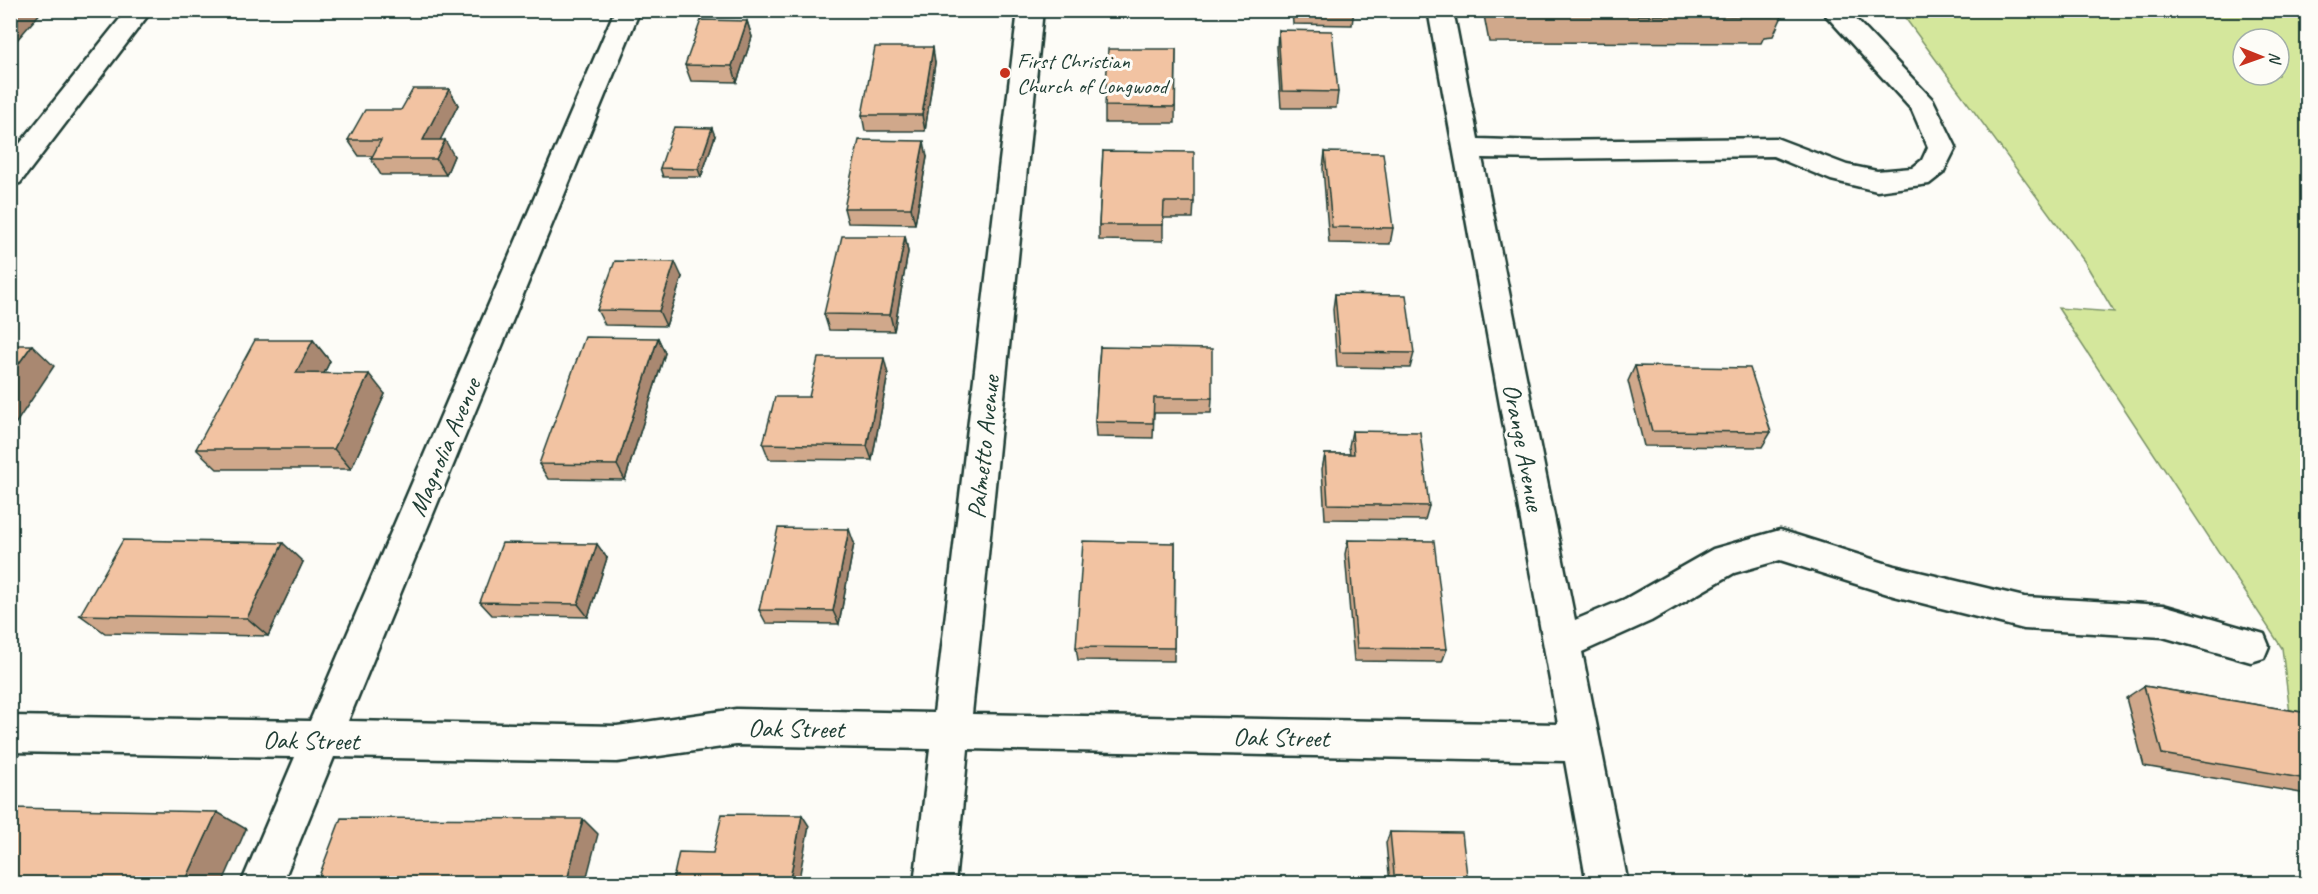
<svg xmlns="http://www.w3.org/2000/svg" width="2318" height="894" viewBox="0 0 2318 894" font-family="Caveat,sans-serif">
<rect width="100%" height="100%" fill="#fdfcf7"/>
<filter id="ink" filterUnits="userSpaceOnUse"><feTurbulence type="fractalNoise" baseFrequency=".0167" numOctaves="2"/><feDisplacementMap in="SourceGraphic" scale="12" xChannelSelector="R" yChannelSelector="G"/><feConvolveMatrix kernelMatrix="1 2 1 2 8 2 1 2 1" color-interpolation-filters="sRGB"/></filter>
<g filter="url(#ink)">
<path fill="#d4e79c" stroke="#7a9268" stroke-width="1.5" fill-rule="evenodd" d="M1900,11H2307V853L2282,648L2058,308L2114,312L2084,261ZM2243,39H2279V75H2243Z"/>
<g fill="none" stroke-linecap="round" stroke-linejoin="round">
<defs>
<path id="minor" d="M127,10H152L20,183L10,185V156Z
M615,10H640L348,721L617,726L736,709L934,713L1018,10H1043L972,714L1558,724L1428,10H1453L1478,139L1542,141L1776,138L1847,165L1877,171L1912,168L1922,160L1928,147L1912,110L1821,10H1847L1933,100L1956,147L1943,173L1929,184L1877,191L1831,180L1773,156L1542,159L1482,158L1575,620L1625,599L1713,549L1780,530L1894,566L2024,597L2163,605L2264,634L2269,646L2264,658L2251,662L2163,637L2024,629L1894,596L1780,560L1734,573L1651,621L1582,652L1628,884H1587L1565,761L968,749L955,884H914L930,749L736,745L617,762L334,757L282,884H241L295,757L10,752V716L310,721Z"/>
</defs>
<use href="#minor" stroke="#1f3d34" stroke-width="5"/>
<use href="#minor" fill="#fdfcf7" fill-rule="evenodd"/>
</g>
<path fill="#d0a88b" stroke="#1f3d34" stroke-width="1.5" d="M702,10H767L766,15L703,14Z
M1292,10H1354L1352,25L1293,24Z
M1483,10H1785L1773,36L1764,37L1761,43L1489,42Z
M747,21L752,37L737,82L691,81L685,65Z
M1278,30L1338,92L1336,108H1281L1277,47Z
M1176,49L1175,123H1105V106Z
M935,63L925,131H865L862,115Z
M449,89L458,105L440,140L454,156L446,175H381L371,159L372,156H359L348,140L401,110Z
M715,136L701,177H663L660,168Z
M1103,151L1194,202L1193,218H1163V241L1099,240V225Z
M1325,152L1393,228L1390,244L1329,243L1323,168Z
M927,157L915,224L848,223L844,208Z
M905,236L908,252L894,331L829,330L824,314Z
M682,277L666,326L605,325L597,310Z
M1335,294L1414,353L1410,368L1337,367L1333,309Z
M658,338L665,353L625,480L548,479L539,464Z
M313,340L330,361L324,373L385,394L351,469H217L196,449Z
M1100,347L1212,398L1211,413H1154L1153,438L1096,437L1095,422Z
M1635,366L1771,432L1762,447L1644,446L1628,381Z
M888,374L872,460L769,459L763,444L809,397Z
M1352,431L1429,506L1425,520L1325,519L1322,469L1325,454H1350L1349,446Z
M1348,540L1447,649L1442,662L1354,661L1345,554Z
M854,543L839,624L766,623L759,610Z
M1175,543L1174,661L1078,660L1076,647Z
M607,558L588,617L492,615L480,602Z
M303,562L268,636L105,633L80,615Z
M2144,686L2307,713V794L2144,766L2126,698Z
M1390,832L1468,884H1390L1386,843Z"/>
<path fill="#a98871" stroke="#1f3d34" stroke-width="1.5" d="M15,10H43L10,48V16Z
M747,21L752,37L737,82L732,66Z
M933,47L935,63L925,131L922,115Z
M449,89L458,105L432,156L423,140Z
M712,128L715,136L701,177L698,169Z
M445,140L454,156L446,175L436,159Z
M924,141L927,157L915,224L911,208Z
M905,236L908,252L894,331L890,315Z
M675,262L682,277L666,326L659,311Z
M658,338L665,353L625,480L617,465Z
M313,340L330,361L314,394L296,373Z
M32,345L54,366L10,432V376Z
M884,358L888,374L872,460L867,446Z
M369,374L385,394L351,469L334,449Z
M849,529L854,543L839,624L833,611Z
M283,543L303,562L268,636L247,618Z
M597,544L607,558L588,617L578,604Z
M217,812L246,829L222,884H184Z
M802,815L809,826L798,884H789Z
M583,819L598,834L585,884H566Z"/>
<path fill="#f2c3a2" stroke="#1f3d34" stroke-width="1.5" d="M10,10H15L10,16Z
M1495,10H1768L1773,16L1496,15Z
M701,20L747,21L732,66L685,65Z
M1278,30L1332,31L1338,92L1282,91Z
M875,47H933L922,115H862Z
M1108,49H1176L1175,107L1105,106Z
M413,89H449L423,140H445L436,159H371L381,140H348L365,110H401Z
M674,127L712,128L698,169L660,168Z
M859,140L924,141L911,208H844Z
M1103,151L1194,152V202H1164L1163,225H1099Z
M1325,152L1383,153L1393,228L1332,227Z
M842,236H905L890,315L824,314Z
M615,261L675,262L659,311L597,310Z
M1335,294L1406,295L1414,353L1340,352Z
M585,337L658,338L617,465L539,464Z
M255,340H313L296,373L369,374L334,449H196Z
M10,345H32L10,376Z
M1100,347L1212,349V398H1154L1153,423L1095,422Z
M818,358H884L867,446L763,444L775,397H809Z
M1635,366L1750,368L1771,432L1652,431Z
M1352,431L1420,432L1429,506L1328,504L1325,454H1354Z
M778,528L849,529L833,611L759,610Z
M123,540L283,543L247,618L80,615Z
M1348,540L1434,541L1447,649L1357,648Z
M1083,541L1175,543L1174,648L1076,647Z
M502,543L597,544L578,604L480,602Z
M2144,686L2307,713V779L2162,754Z
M10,808L217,812L184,884H10Z
M722,814L802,815L789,884H672L679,852L713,853Z
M341,818L583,819L566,884H316Z
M1390,832L1462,833L1468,884H1395Z"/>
</g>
<circle fill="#c8321e" stroke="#fdfcf7" stroke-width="2" cx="1005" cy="73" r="6"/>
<g text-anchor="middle" stroke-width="6" stroke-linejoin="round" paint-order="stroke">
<g font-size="22" fill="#1f3d34" stroke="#fdfcf7" text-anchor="start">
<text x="1017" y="68">First Christian<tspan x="1017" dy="25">Church of Longwood</tspan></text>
</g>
<g font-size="26" fill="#1f3d34" stroke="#fdfcf7">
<text transform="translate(444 447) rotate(-67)" y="9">Magnolia Avenue</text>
<text transform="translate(983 447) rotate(-84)" y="9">Palmetto Avenue</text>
<text transform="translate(1524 447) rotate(79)" y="9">Orange Avenue</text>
<text transform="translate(796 728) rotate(1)" y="9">Oak Street</text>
<text transform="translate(1281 737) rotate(1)" y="9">Oak Street</text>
<text transform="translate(311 740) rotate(1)" y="9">Oak Street</text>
</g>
</g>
<rect width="2318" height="894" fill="none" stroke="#fdfcf7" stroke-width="36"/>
<rect x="18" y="18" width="2282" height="858" fill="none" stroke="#1f3d34" stroke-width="2" filter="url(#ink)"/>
<g transform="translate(2261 57) rotate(91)"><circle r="28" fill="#fdfcf7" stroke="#a4b0a9" stroke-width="1.5"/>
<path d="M0-4.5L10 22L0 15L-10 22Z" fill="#c8321e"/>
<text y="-9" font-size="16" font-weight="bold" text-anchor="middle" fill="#1f3d34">N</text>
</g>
</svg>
